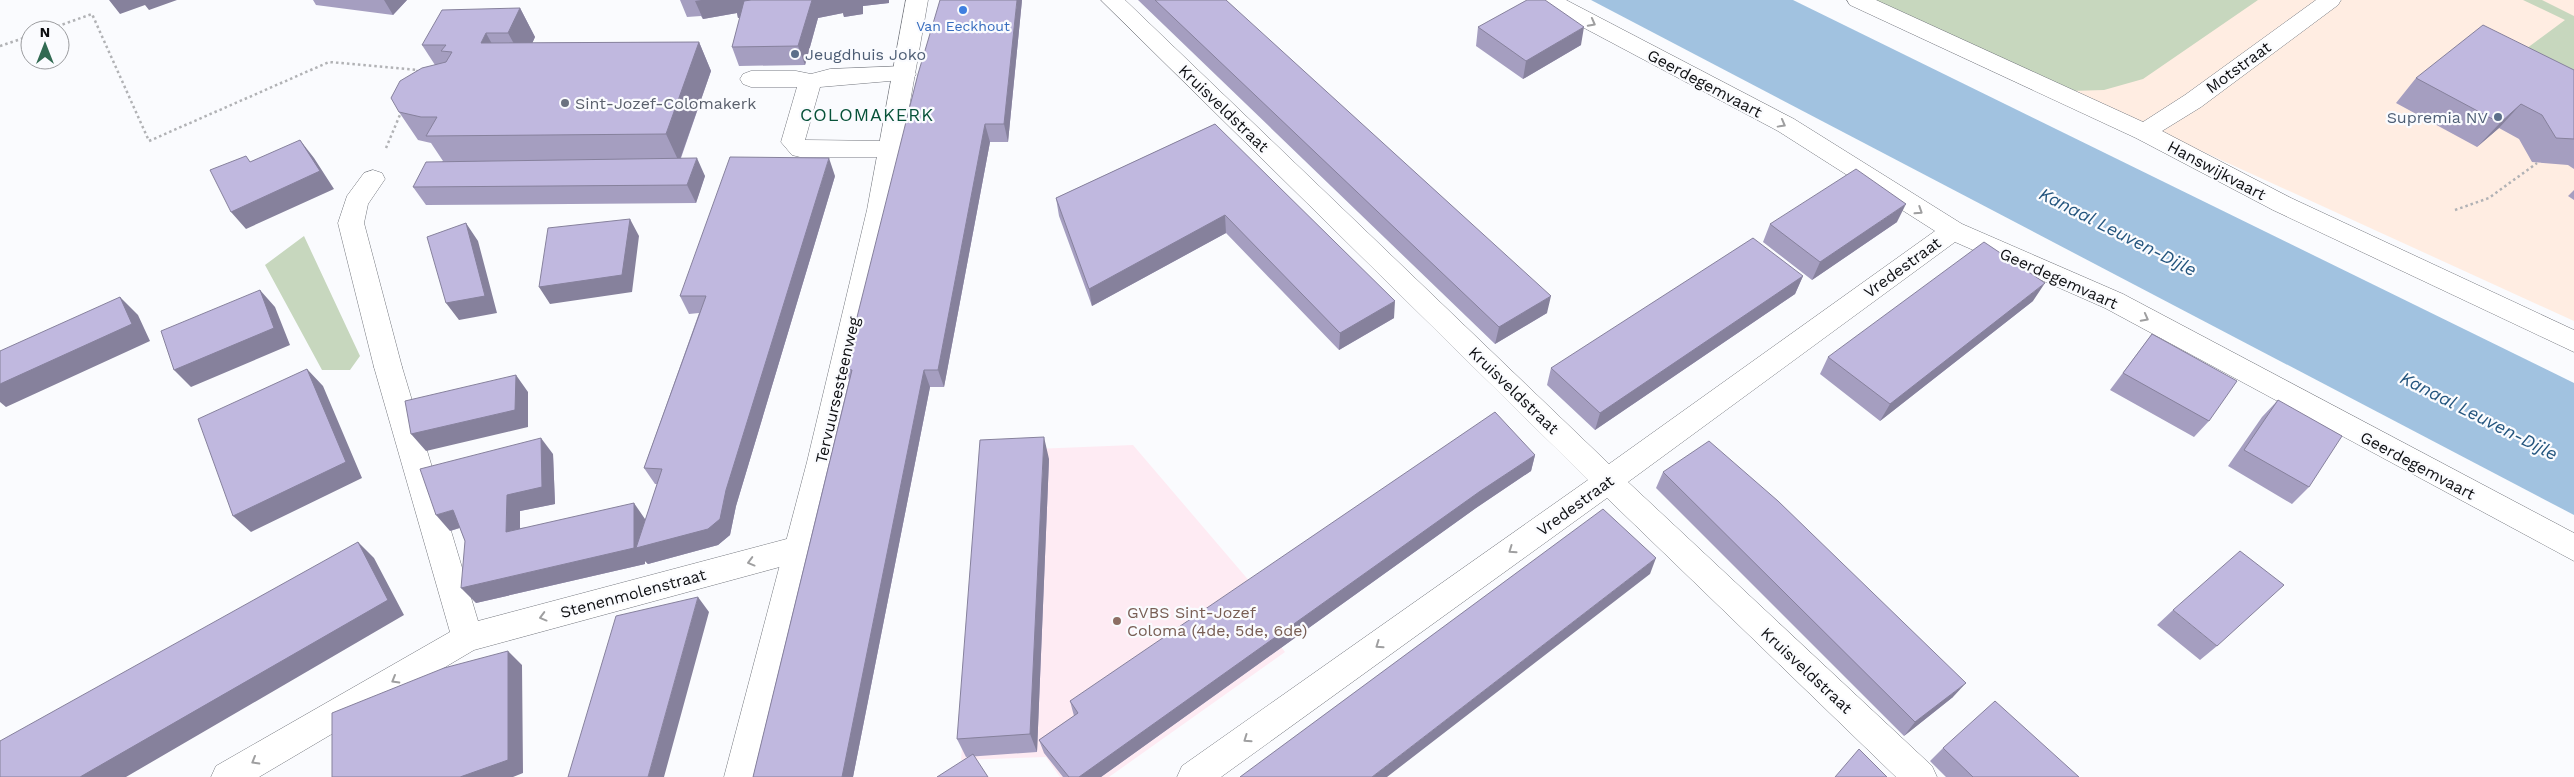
<svg xmlns="http://www.w3.org/2000/svg" width="2574" height="777" viewBox="0 0 2574 777" font-family="'Work Sans',sans-serif">
<rect width="100%" height="100%" fill="#fafbfe"/>
<path fill="#ffede2" d="M1880,0H2574V321L2070,91Z"/>
<path fill="#feebf3" d="M1133,445L1251,583L1238,591L1285,652L1109,777H1060L1046,757L961,760L986,451Z"/>
<path fill="#c7d7be" d="M1862,0H2258L2143,79L2104,90L2070,91Z
M2523,0H2542L2574,16V105L2503,66L2565,20Z
M304,236L360,356L350,370H322L265,265Z"/>
<path fill="#a1c2e0" d="M1591,0H1793L2574,383V515Z"/>
<g fill="none" stroke-linecap="round" stroke-linejoin="round">
<defs>
<path id="service" d="M905,66L913,69L916,74L913,79L820,87L805,140L891,141L899,143L903,149L899,155L891,157H800L792,155L781,142L797,87H751L743,84L740,79L743,74L751,71H796L811,74L830,69Z
M373,170L382,173L385,179L368,204L364,223L402,367L398,375L388,378L378,375L374,367L338,223L347,196L364,173Z"/>
<path id="minor" d="M1101,0H1125L1609,464L1935,231L1778,131L1541,5L1538,0H1566L1794,119L1962,224L2123,294L2574,533V561L2105,308L1955,242L1628,482L1932,766L1937,777H1896L1607,498L1221,777H1177L1182,766L1588,480Z
M1847,0H1876L2143,122L2185,95L2316,0H2341L2338,5L2201,107L2162,131L2291,198L2574,330V352L2273,210L2136,138L1850,5Z
M388,356L398,359L402,367L478,621L798,536L809,540L813,549L809,558L798,562L474,650L259,777H211L216,766L450,632L374,367L378,359Z"/>
<path id="tertiary" d="M906,0H928L891,210L835,462L758,777H724L807,462L867,210Z"/>
</defs>
<use href="#service" stroke="#74777e" stroke-width="1"/>
<use href="#minor" stroke="#74777e" stroke-width="1"/>
<use href="#tertiary" stroke="#74777e" stroke-width="1"/>
<path stroke="#b1b2b5" stroke-width="2.5" stroke-dasharray="2.5 3" stroke-linecap="butt" d="M47,30L92,14L149,141L329,62L418,70L416,74
M0,46L30,36
M386,148L402,110
M2455,210L2489,198L2537,163"/>
<use href="#service" fill="#fff" fill-rule="evenodd"/>
<use href="#minor" fill="#fff" fill-rule="evenodd"/>
<use href="#tertiary" fill="#fff" fill-rule="evenodd"/>
</g>
<path fill="#a59ec0" d="M313,0H407L393,15L316,5Z
M680,0H889V3L863,6V14L844,17L843,13L818,18L805,65L739,66L732,47L740,18H738L737,13L703,19L701,16L687,17Z
M1022,0L1008,142H990L944,387H930L853,777H753L849,380L844,369Z
M1138,0H1226L1547,313L1495,344Z
M520,8L535,37L532,43L699,42L711,71L681,158L705,176L696,203L426,205L413,187L443,161L431,143L418,140L399,112L435,65L422,45Z
M1478,27L1581,45L1523,79L1476,46Z
M2574,70V169L2568,165L2532,162L2519,139L2499,128L2477,147L2396,103L2416,78Z
M1215,124L1394,318L1339,350L1226,233L1092,306L1059,216L1056,198Z
M835,176L736,506L730,535L718,545L648,564L645,561V564L476,603L465,541L460,528L450,531L553,454L555,504L520,511V528L645,519V521L657,484H655L644,468L699,313L689,314L680,296Z
M2574,190V200L2568,196Z
M1897,222L1812,280L1763,242L1770,224Z
M1803,276L1795,294L1595,430L1547,385L1551,368Z
M2033,301L1880,421L1820,374L1828,357Z
M2152,334L2209,421L2194,437L2110,390Z
M2278,400L2309,487L2292,504L2228,466L2262,417Z
M1535,455L1531,471L1476,508L1101,777H1063L1044,753L1039,740L1074,716L1070,701Z
M1049,459L1037,752L966,757L957,739Z
M1663,472L1953,697L1904,736L1656,488Z
M2173,610L2217,646L2200,660L2157,625Z
M1943,748L2079,777H1946L1930,761Z"/>
<path fill="#86819c" d="M109,0H177L149,10L145,5L120,14Z
M384,0H407L393,15Z
M701,0H752L758,15L738,18L737,13L703,19L695,1Z
M812,0H889V3L863,6V14L844,17L843,13L818,18L805,65L798,46Z
M1017,0H1022L1008,142L1004,124Z
M520,8L535,37L524,62L508,33Z
M1584,27L1581,45L1523,79L1526,61Z
M486,33L502,62L481,43Z
M699,42L711,71L679,162L666,134Z
M2521,104L2499,128L2477,147L2500,123Z
M985,124L990,142L944,387L938,370Z
M300,140L314,158L334,189L246,229L231,212Z
M697,158L705,176L696,203L687,185Z
M829,158L835,176L736,506L730,535L718,545L648,564L645,561V564L476,603L461,588L634,503L645,519V546L726,490Z
M1906,204L1897,222L1812,280L1820,262Z
M1225,215L1226,233L1092,306L1089,289Z
M630,219L639,236L632,292L550,304L539,287Z
M466,223L478,241L497,313L459,320L446,303Z
M1803,276L1795,294L1595,430L1600,413Z
M2045,283L2033,301L1880,421L1890,404Z
M260,290L275,307L290,345L191,387L174,370Z
M1551,296L1547,313L1495,344L1499,327Z
M120,297L138,315L150,341L6,407L0,402V384Z
M1395,301L1394,318L1339,350L1340,333Z
M307,369L323,386L362,478L251,532L233,516Z
M924,370L930,387L853,777H842Z
M516,375L528,392V427L426,451L411,434Z
M1044,437L1049,459L1037,752L1030,734Z
M541,438L553,454L555,504L520,511V547L506,532L507,495Z
M1535,455L1531,471L1476,508L1101,777H1079L1479,492Z
M453,510L468,525L450,531L436,515Z
M358,542L374,558L404,615L126,777H80Z
M1656,558L1650,574L1387,777H1372Z
M698,597L709,612L664,777H648Z
M508,651L522,665L523,773L513,777H460Z
M1966,683L1953,697L1904,736L1915,722Z"/>
<path fill="#c0b8df" stroke="#86819c" d="M751,0H812L798,46L732,47L744,1Z
M940,0H1017L1004,124H985L938,370H924L842,777H753L852,370L844,369L918,74Z
M1155,0H1226L1551,296L1499,327Z
M1527,0H1545L1584,27L1526,61L1478,27Z
M520,8L508,33H486L481,43L699,42L666,134L426,136L437,117H421L399,112L391,98L400,81L422,68L446,62L452,52L441,51L446,45H422L442,10Z
M2483,25L2574,70V139L2556,138L2542,115L2521,104L2500,123L2416,78Z
M1215,124L1395,301L1340,333L1225,215L1089,289L1056,198Z
M300,140L320,171L231,212L210,170L246,156L250,162Z
M730,157L829,158L726,490L720,519L708,529L636,548L662,469L644,468L706,296H680Z
M697,158L687,185L413,187L426,162Z
M1856,169L1906,204L1820,262L1770,224Z
M630,219L622,275L539,287L548,228Z
M466,223L485,296L446,303L427,237Z
M1753,238L1803,276L1600,413L1551,368Z
M1984,242L2045,283L1890,404L1828,357Z
M260,290L274,328L174,370L161,331Z
M120,297L132,324L0,384V351Z
M2152,334L2237,381L2209,421L2123,373Z
M307,369L346,462L233,516L198,419Z
M516,375L515,410L411,434L405,401Z
M2278,400L2342,436L2309,487L2244,450Z
M1495,412L1535,455L1479,492L1079,777H1069L1039,740L1078,713L1070,701Z
M1044,437L1030,734L957,739L980,440Z
M541,438L542,487L507,495L506,532L634,503V548L461,588L465,541L453,510L436,515L420,469Z
M1709,441L1778,501L1966,683L1915,722L1663,472Z
M1603,509L1656,558L1372,777H1240Z
M358,542L388,600L80,777H0V741Z
M2240,551L2284,585L2217,646L2173,610Z
M698,597L648,777H568L616,616Z
M508,651V760L460,777H332V713L444,668Z
M1995,701L2079,777H1973L1943,748Z
M1859,749L1887,777H1835Z
M973,754L988,777H937Z"/>
<defs><path id="oneway-chevron" d="M-2-3.5L2.5 0L-2 3.5" fill="none" stroke-width="1.6" stroke-linecap="round" stroke-linejoin="round" transform="scale(1.25)"/></defs>
<g stroke="#9f9fa0">
<use href="#oneway-chevron" transform="translate(1592 23) rotate(28)"/>
<use href="#oneway-chevron" transform="translate(1782 124) rotate(29)"/>
<use href="#oneway-chevron" transform="translate(1919 211) rotate(33)"/>
<use href="#oneway-chevron" transform="translate(2145 318) rotate(28)"/>
<use href="#oneway-chevron" transform="translate(1512 550) rotate(145)"/>
<use href="#oneway-chevron" transform="translate(751 562) rotate(165)"/>
<use href="#oneway-chevron" transform="translate(543 617) rotate(165)"/>
<use href="#oneway-chevron" transform="translate(1379 645) rotate(145)"/>
<use href="#oneway-chevron" transform="translate(395 680) rotate(150)"/>
<use href="#oneway-chevron" transform="translate(1247 739) rotate(145)"/>
<use href="#oneway-chevron" transform="translate(255 761) rotate(150)"/>
</g>
<circle fill="#3f7fe0" stroke="#fafbfe" stroke-width="2" cx="963" cy="10" r="5"/>
<g fill="#5c6f8a" stroke="#fafbfe" stroke-width="2">
<circle cx="795" cy="54" r="5"/>
<circle cx="2498" cy="117" r="5"/>
</g>
<circle fill="#6b7280" stroke="#fafbfe" stroke-width="2" cx="565" cy="103" r="5"/>
<circle fill="#8d6e63" stroke="#fafbfe" stroke-width="2" cx="1117" cy="621" r="5"/>
<g text-anchor="middle" stroke-width="4.5" stroke-linejoin="round" paint-order="stroke">
<g font-size="14" fill="#366cbe" stroke="#fafbfe">
<text x="963" y="31">Van Eeckhout</text>
</g>
<g font-size="16" fill="#4e5e75" stroke="#fafbfe" text-anchor="start">
<text x="805" y="60">Jeugdhuis Joko</text>
<text x="2488" y="123" text-anchor="end">Supremia NV</text>
</g>
<g font-size="16" fill="#0e0f12" stroke="#fafbfe">
<text transform="translate(2238 67) rotate(-36)" y="6">Motstraat</text>
<text transform="translate(1705 83) rotate(28)" y="6">Geerdegemvaart</text>
<text transform="translate(1224 108) rotate(44)" y="6">Kruisveldstraat</text>
<text transform="translate(2217 170) rotate(28)" y="6">Hanswijkvaart</text>
<text transform="translate(1902 267) rotate(-36)" y="6">Vredestraat</text>
<text transform="translate(2059 278) rotate(24)" y="6">Geerdegemvaart</text>
<text transform="translate(837 390) rotate(-77)" y="6">Tervuursesteenweg</text>
<text transform="translate(1514 390) rotate(44)" y="6">Kruisveldstraat</text>
<text transform="translate(2418 465) rotate(28)" y="6">Geerdegemvaart</text>
<text transform="translate(1575 505) rotate(-36)" y="6">Vredestraat</text>
<text transform="translate(633 593) rotate(-15)" y="6">Stenenmolenstraat</text>
<text transform="translate(1807 670) rotate(43)" y="6">Kruisveldstraat</text>
</g>
<g font-size="16" fill="#5b616d" stroke="#fafbfe" text-anchor="start">
<text x="575" y="109">Sint-Jozef-Colomakerk</text>
</g>
<g font-size="16" fill="#785e54" stroke="#fafbfe" text-anchor="start">
<text x="1127" y="618">GVBS Sint-Jozef<tspan x="1127" dy="18">Coloma (4de, 5de, 6de)</tspan></text>
</g>
<g font-size="18" letter-spacing="1" fill="#075239" stroke="#fafbfe">
<text x="867" y="121">COLOMAKERK</text>
</g>
<g font-size="18" font-style="italic" fill="#24557e" stroke="#fafbfe">
<text transform="translate(2118 232) rotate(27)" y="6">Kanaal Leuven-Dijle</text>
<text transform="translate(2479 416) rotate(27)" y="6">Kanaal Leuven-Dijle</text>
</g>
</g>
<g transform="translate(45 45)"><circle r="24" fill="#fafbfe" stroke="#9c9da0"/>
<path d="M0-4L9 19L0 12L-9 19Z" fill="#316a52"/>
<text y="-8" font-size="14" font-weight="bold" text-anchor="middle" fill="#0e0f12">N</text>
</g>
</svg>
